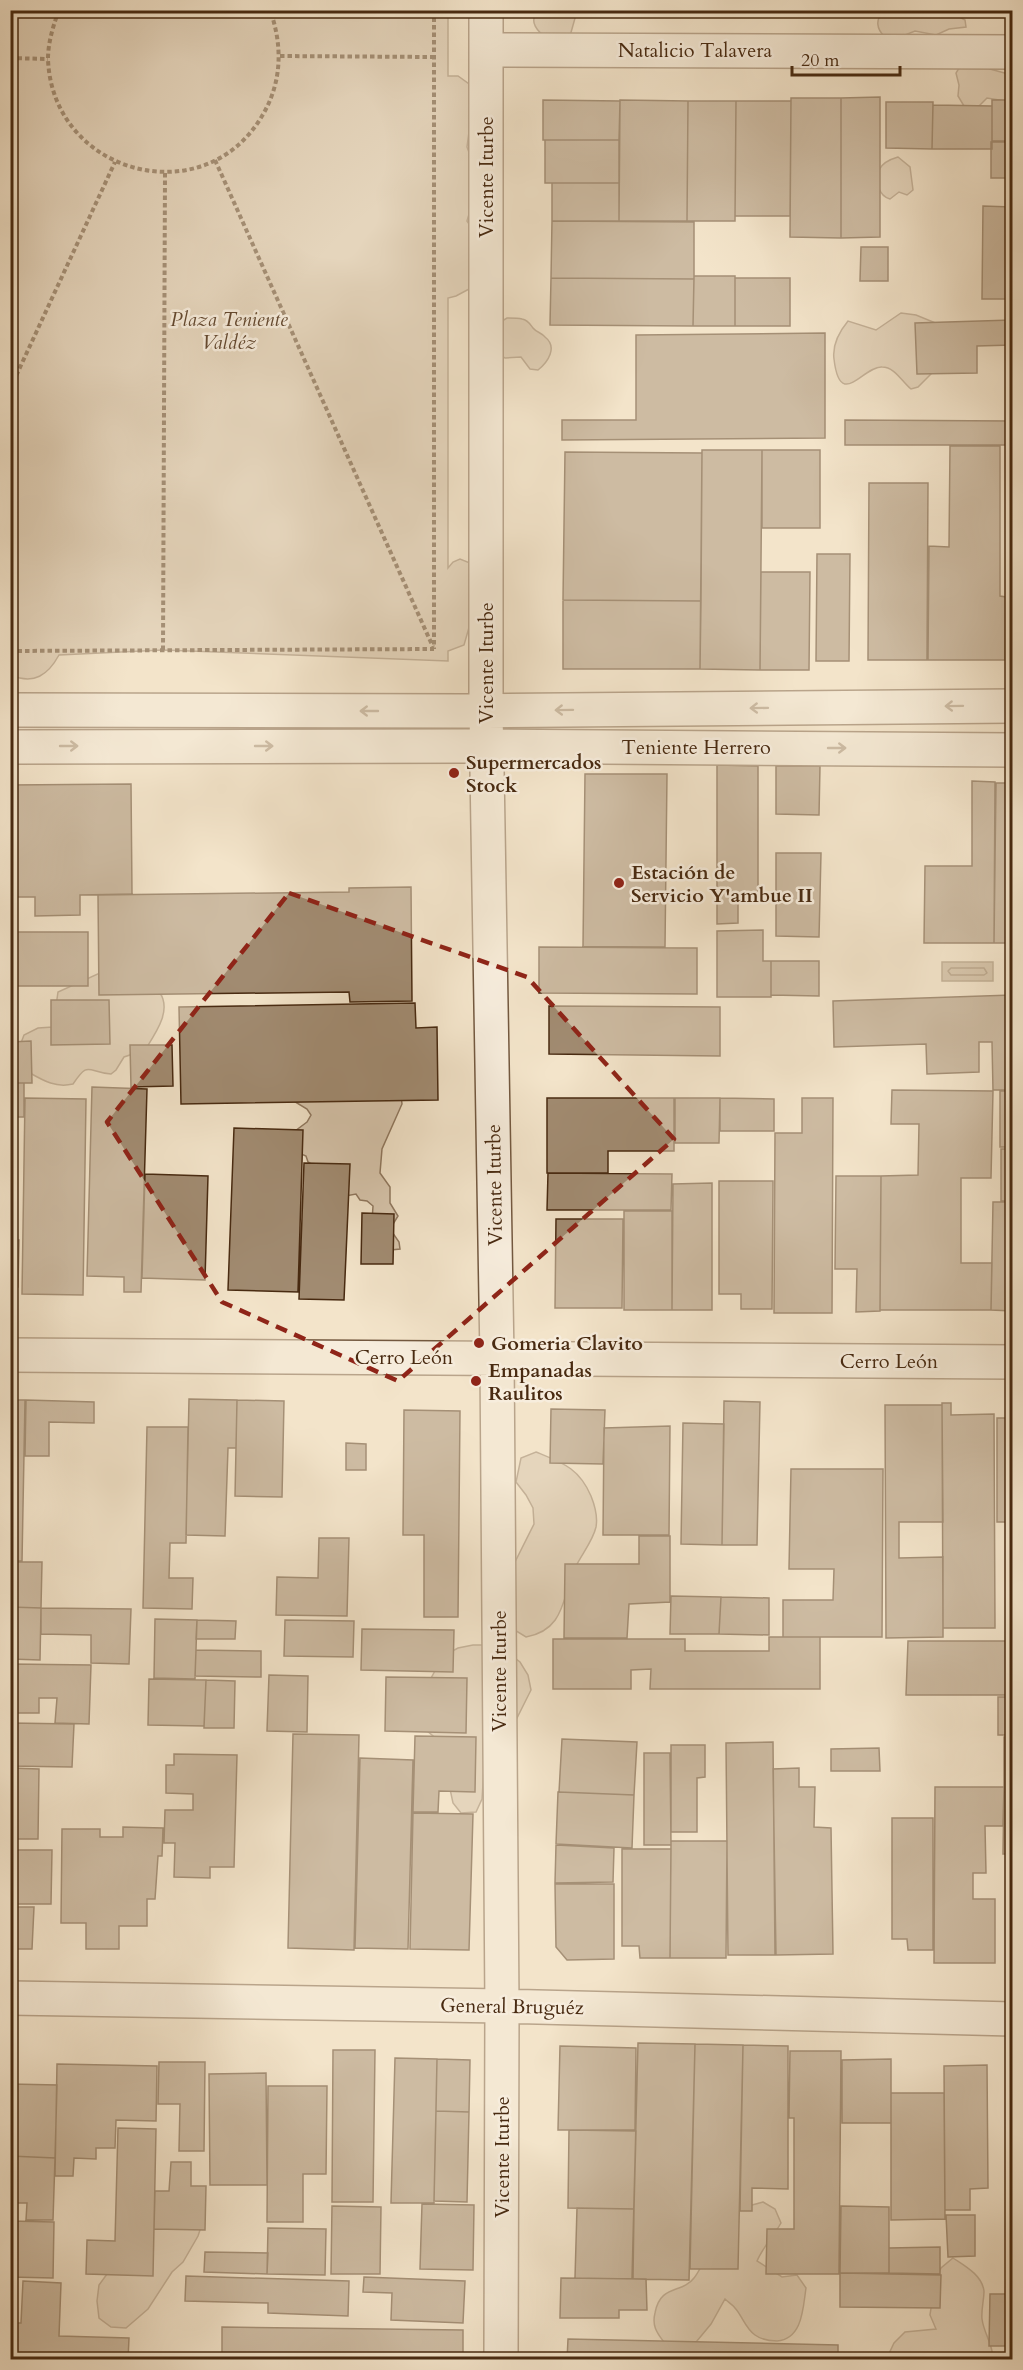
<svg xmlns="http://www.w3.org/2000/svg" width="1023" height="2370" viewBox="0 0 1023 2370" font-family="Cardo,serif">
<rect width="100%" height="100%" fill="#f3e4ca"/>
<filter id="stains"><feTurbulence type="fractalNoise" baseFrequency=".00333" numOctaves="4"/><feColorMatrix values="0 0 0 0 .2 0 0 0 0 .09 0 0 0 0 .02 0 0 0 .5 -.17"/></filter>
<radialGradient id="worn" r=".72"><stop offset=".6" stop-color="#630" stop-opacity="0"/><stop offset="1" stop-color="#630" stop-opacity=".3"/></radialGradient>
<path fill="#d6c4ab" stroke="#8f775e" stroke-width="1.5" d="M10,11H448V76H458L476,89L477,117L469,132L467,147L475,169L469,191C476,202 470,209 467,221L476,234L471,288L456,296L448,298V568L453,562L460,559L475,565L470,624L464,645L448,651V661L163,650L59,655C48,675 34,685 11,675Z
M539,11H577L570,36L548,39C538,32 527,21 539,11Z
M883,12L890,15L898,16L913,12L936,14L952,13L965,20L966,27L949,29L936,35L915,31L900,37L884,36C877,29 875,20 883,12Z
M962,63L985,64L990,69L1012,75V102L987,98L978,107L964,106L958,96L959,85L956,73Z
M898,157L910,167L913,190L907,195L899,192L890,199C879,196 874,181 879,170C882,163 891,159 898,157Z
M901,313L916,315L938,324L935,370L918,387L911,389C902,382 895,367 882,367C863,366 840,411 834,359C832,344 839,332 848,321L876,330Z
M507,318C512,318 518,318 522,319C528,320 530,324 533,328C536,332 542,333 545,337C558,347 548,362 538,370L530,369L521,357L505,358L498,353L497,324Z
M102,972L160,993C172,1011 155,1034 145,1050L124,1057L116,1070L111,1074C87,1072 89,1060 73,1084C56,1088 44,1081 30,1073L21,1043L24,1035L38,1028L53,1027L58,992Z
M401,1096L402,1104L382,1149L380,1173L390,1187V1203L398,1216L390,1229L399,1242L400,1249L391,1250L372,1221L373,1206L367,1201L360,1200L356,1194L340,1197L328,1175L308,1162L306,1156L299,1153L295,1131L307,1122L311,1115L307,1109L287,1097Z
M536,1452C563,1463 579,1468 591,1496C595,1506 598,1516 596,1527C593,1541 581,1555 575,1568C562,1598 565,1630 526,1637L513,1629L512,1568L534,1524L533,1508L526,1495L516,1482L521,1458Z
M473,1645H489L508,1653L520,1662L528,1675L531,1690L503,1746L484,1768L482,1799L476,1812L461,1813L453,1803L440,1742L418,1723L416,1706L443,1656L458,1648Z
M763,2202L775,2209L781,2223C773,2237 763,2247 757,2261L782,2277L797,2275L806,2288C803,2307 803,2339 777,2341C768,2341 762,2340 755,2335C745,2328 743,2317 735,2308C733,2305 728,2302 725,2299L711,2324L692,2347L664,2342C656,2332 652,2325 655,2313C660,2284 682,2294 694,2278C707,2262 715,2226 732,2213C739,2207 754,2205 763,2202Z
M164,2208L203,2221L198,2236L183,2262L172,2272L148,2309L126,2328L111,2327L99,2318L97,2301L99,2285L115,2263L149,2236Z
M953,2258C965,2266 982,2275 984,2291C984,2300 981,2310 982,2319C984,2334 993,2344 993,2359L886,2360L894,2343L905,2332L936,2329L930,2315L935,2282L941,2268Z"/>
<path fill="#b9a58b" stroke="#8c745a" stroke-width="1.5" d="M942,962H993V981H942Z"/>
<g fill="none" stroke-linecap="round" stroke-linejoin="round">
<path stroke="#80684e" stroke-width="1.5" d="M951,968H984L987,973L984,975H951L948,971Z"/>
</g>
<path fill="#a18b71" stroke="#482a11" stroke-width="1.5" d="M880,97V237L841,238V98Z
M791,98H841V238L790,237Z
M543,100L620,101L619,140H543Z
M620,100L688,101L687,221H619Z
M992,100H1012V141H992Z
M688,101H736L735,221H687Z
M736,101H791L790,216H735Z
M886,102H933L932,149L886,148Z
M933,105L992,106V149H932Z
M545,140H619V183H545Z
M991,142H1012V178H991Z
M552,183H619V221H552Z
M1012,192V299H982L983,206L1012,207Z
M552,221L694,222V279L551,278Z
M861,247H888V281H860Z
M694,276H735V326H693Z
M551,278L694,279L693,326L550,325Z
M735,278H790V326H735Z
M1012,320V345L977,346V373L917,374L915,323Z
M825,333V438L562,440V420H636V335Z
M845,420L1012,421V445H845Z
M950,446H1000V596L1006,597L1005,660H928L929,546L949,547Z
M1010,449H1012V507H1011Z
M702,450H762L760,670L700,669Z
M762,450H820V528H762Z
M565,452L702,453L701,601L563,600Z
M869,483H928L927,660H868Z
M817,554H850L849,661H816Z
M761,572H810L809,670H760Z
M1006,586H1012V665H1006Z
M563,600L701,601L700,669H563Z
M717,765L758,766V903H738V923L717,924Z
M776,766H820L819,815L776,814Z
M585,774H667L665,947H583Z
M972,781L995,782L994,943H924L925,866H972Z
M996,783H1012V943H994Z
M131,784L132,894L80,895V915L35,916V897H11L10,785Z
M776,853H821L819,937L776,936Z
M411,887L412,1001L350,1002L349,992L99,995L98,895L349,892V888Z
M763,930V961H771V997H717V931Z
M10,932H88V986H10Z
M539,947L697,948V994L539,993Z
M771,961H819V996L771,995Z
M1012,995V1090H993L992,1042H979V1072L927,1074L926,1044L834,1047L833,1001Z
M10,997H15V1034H10Z
M51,1000H109L110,1044L51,1045Z
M415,1003L416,1028L437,1027L438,1100L181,1104L179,1007Z
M549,1006L720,1007V1056L549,1054Z
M31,1041L32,1083H10V1042Z
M130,1045H172L173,1086L131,1087Z
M10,1083H24V1117H10Z
M92,1087L147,1089L141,1292H124V1277L87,1276Z
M892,1090L993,1091L991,1178H961V1263H992L991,1310H880L881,1176L918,1175L919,1124H891Z
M1000,1091H1012V1147H1000Z
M25,1098L86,1099L83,1295L22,1294Z
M547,1098H674V1151H608V1173H547Z
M675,1098H720L719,1143H675Z
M720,1098L774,1099V1131H720Z
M802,1098H833L832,1313H774L775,1133H802Z
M234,1128L303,1130L298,1292L228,1290Z
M1001,1149H1012V1201H1001Z
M304,1163L350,1164L344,1300L299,1299Z
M548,1173L672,1174L671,1210H547Z
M145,1174L208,1176L205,1280L142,1278Z
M836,1176H881L880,1311L856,1312L857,1269H835Z
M719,1181H773L772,1309H741V1294H719Z
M712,1183V1310H672L673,1184Z
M993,1202H1012V1311L991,1310Z
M624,1211H672V1310H624Z
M362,1213L394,1214L393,1264H361Z
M556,1219H623L622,1308H555Z
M10,1240H19L18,1287H10Z
M189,1399L237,1400L236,1448H228L225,1536L186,1535Z
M10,1400H25L22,1561H10Z
M26,1400L94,1402V1423L49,1422V1456H25Z
M237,1400L284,1401L282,1497L235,1496Z
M724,1401L760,1402L757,1545H722Z
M942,1403H951V1415L994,1414L995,1628H943Z
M885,1405H942L943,1522H899V1558L943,1557V1637L886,1638Z
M551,1409L605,1410L603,1464L550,1463Z
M404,1410L460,1411L458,1617H424V1535H403Z
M997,1418H1012V1522H997Z
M683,1423L724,1424L722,1545L681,1544Z
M670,1426L669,1535H603L604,1428Z
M147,1427H188L186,1543H170L169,1578H193L192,1609L143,1608Z
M346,1443L366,1444V1470H346Z
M791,1469H883L882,1637H783V1600H833L834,1569H789Z
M639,1536H670V1602L629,1604L627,1638H564L565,1564H639Z
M319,1538H349L347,1616L276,1615L277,1577L318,1578Z
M10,1562H42L41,1608L10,1607Z
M671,1596L721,1597L719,1634H670Z
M721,1597L769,1598V1635L719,1634Z
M10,1607L41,1608L40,1660L10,1659Z
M41,1608L131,1609L129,1664L91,1663V1635L41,1634Z
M155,1619L197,1620L195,1679L154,1678Z
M197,1620L236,1621L235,1639H196Z
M285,1620L354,1621L353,1657L284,1656Z
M362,1629L454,1630L453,1672L361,1670Z
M769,1637H820V1689H650L651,1669L631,1670V1689H553V1639H685V1651H769Z
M908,1641H1012V1695H906Z
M196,1650L261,1651V1677L195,1676Z
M10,1664L91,1665L89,1724L55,1723L57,1698H39V1713H10Z
M269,1675L308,1676L307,1732L267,1731Z
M386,1677L467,1678L466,1733L385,1731Z
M149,1679L206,1680L204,1726L148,1725Z
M206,1680L235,1681L234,1728H204Z
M998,1697H1012V1735H998Z
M10,1723L74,1724L72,1767L10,1766Z
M293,1734L359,1735L354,1950L288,1948Z
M415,1736L476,1737L475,1792L439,1791L438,1812H413Z
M1004,1737H1012V1792H1004Z
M562,1739L637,1742L634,1795L559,1792Z
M773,1742L775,1955H728L726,1743Z
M671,1745H705V1777L697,1778V1832H671Z
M879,1748L880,1771H831V1749Z
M644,1753H670L671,1845H644Z
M174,1754L237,1755L234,1867H210V1878L174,1877L175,1843H164L165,1810H193V1794L166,1793V1765H174Z
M360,1758L413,1760L408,1949L355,1948Z
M10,1768L39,1769L38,1839H10Z
M799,1768V1787H815L814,1827L831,1828L833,1954L776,1955L773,1769Z
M935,1787H1004L1003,1826H985L986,1873H973V1899H995V1963H934Z
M558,1792L634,1795L632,1848L556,1844Z
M1004,1792H1012V1854H1003Z
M413,1813L473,1814L469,1950L410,1949Z
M892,1818H933V1950H908L907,1939H892Z
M123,1827L163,1828L162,1856H158L155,1899H147V1926H119V1949H86V1923H61L62,1829H100V1837H123Z
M671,1841H727L726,1958H670Z
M556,1845L614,1848L613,1882L555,1883Z
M622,1849H671L670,1958H640L639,1946H622Z
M10,1850H52L51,1904H10Z
M555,1884H614V1959L567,1960L556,1947Z
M10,1907H34L32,1949H10Z
M638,2043L695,2044L689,2280L632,2279Z
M695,2044L743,2045L738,2269H690Z
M743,2045L788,2046V2189L752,2188V2211H740Z
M560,2046L636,2048L635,2130H558Z
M333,2050H375L373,2202H332Z
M790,2051H841L839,2274H766L767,2229H794V2118H789Z
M395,2058L437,2059L434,2203H391Z
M437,2059L470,2060L469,2112L436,2111Z
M891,2059V2123H842V2060Z
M159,2062H205L204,2151H179L180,2104H158Z
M57,2064L157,2066L156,2121L116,2120L115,2148H96V2159L74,2158L73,2176H55Z
M987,2065L988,2188L970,2189V2210H945L944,2066Z
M266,2073L267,2185H210L209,2074Z
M10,2084L57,2085L55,2158L10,2156Z
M268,2086H327L326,2174H303V2222H267Z
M891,2093H944L945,2219L891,2220Z
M436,2111L469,2112L467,2202L434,2201Z
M118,2128L156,2129L153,2276L86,2274L87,2240L115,2241Z
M569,2130L636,2131L634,2209L568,2208Z
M10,2156L55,2158L53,2220H26L27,2203H10Z
M171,2162H191V2186H206L205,2230L154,2229L155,2191H169Z
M422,2204L474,2205L473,2270L420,2269Z
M332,2206L381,2207L380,2274H331Z
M841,2206L889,2207V2273H840Z
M577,2208L634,2209L633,2279L575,2278Z
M946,2215H975V2256L948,2257Z
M10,2221L54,2222L53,2278L10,2277Z
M268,2228L326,2229L325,2275L267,2274Z
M940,2247V2274L889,2273V2248Z
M205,2252L268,2253L267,2274L204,2272Z
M840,2273L941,2275L940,2308L840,2307Z
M186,2276L349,2281L348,2316L268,2313V2303L185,2301Z
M364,2277L465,2281L463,2323L391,2320L392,2293L363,2292Z
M561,2278L646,2279L647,2310H619V2318H560Z
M23,2281L61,2283L59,2336L129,2338L128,2360H10V2323H21Z
M990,2294H1012V2346H989Z
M222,2327L463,2330V2360H222Z
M568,2339L838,2345V2360H567Z"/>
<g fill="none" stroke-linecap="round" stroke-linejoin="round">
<defs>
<path id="minor" d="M486,10V711L497,1358L502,2006L501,2360
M486,50L1012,52
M10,710L465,711L1012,706
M10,747L466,746L1012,750
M10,1355L1012,1362
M10,1998L502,2006L1012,2019"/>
</defs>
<use href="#minor" stroke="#73583f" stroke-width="36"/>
<path stroke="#482a11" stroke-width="4" stroke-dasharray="4.5 3" stroke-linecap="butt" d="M59,10C53,26 48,43 48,59C52,174 204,215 262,116C282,83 283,46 270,10
M434,10V649
M280,56L434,57
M10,58L48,59
M215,160L433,647
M10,389L115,162
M163,650L165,173
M10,651L434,649"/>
<use href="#minor" stroke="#f7eddd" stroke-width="33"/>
</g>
<defs><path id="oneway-shaft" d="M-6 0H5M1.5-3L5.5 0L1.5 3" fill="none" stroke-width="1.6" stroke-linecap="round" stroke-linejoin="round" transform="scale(1.5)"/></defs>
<g stroke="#a08c77">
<use href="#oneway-shaft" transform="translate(954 706) rotate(179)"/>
<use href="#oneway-shaft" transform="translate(759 708) rotate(179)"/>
<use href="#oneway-shaft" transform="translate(564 710) rotate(179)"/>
<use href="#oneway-shaft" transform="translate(369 711) rotate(-180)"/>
<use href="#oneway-shaft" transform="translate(69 746)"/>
<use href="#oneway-shaft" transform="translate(264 746)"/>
<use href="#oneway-shaft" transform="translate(837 748)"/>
</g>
<path d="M0 0H1023V2370H0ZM289,893L527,977L674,1139L398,1381L222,1302L107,1122Z" fill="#f3e4ca" fill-opacity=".55" fill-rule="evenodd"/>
<path fill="none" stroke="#8f2418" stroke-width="4.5" stroke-dasharray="12 8" stroke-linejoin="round" d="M289,893L527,977L674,1139L398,1381L222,1302L107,1122Z"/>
<g fill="#8f2418" stroke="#f7eddd" stroke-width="2">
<circle cx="454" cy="773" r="6"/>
<circle cx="619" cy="883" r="6"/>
<circle cx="479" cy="1343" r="6"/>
<circle cx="476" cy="1381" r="6"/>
</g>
<g text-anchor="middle" stroke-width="5" stroke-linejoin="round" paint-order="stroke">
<g font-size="20" fill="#482a11" stroke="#f7eddd">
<text x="695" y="57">Natalicio Talavera</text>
<text transform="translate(486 177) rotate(-90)" y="7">Vicente Iturbe</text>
<text transform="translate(486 663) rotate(-90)" y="7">Vicente Iturbe</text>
<text x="696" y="754">Teniente Herrero</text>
<text transform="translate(494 1185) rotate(-91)" y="7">Vicente Iturbe</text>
<text x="404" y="1364">Cerro León</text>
<text x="889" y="1368">Cerro León</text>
<text transform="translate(499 1671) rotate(-90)" y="7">Vicente Iturbe</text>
<text transform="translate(512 2006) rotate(1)" y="7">General Bruguéz</text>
<text transform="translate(502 2157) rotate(-90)" y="7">Vicente Iturbe</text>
</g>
<g font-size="20" font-style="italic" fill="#644930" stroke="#f7eddd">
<text x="229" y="326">Plaza Teniente<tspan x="229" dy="23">Valdéz</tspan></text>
</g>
<g font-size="20" font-weight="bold" fill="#482a11" stroke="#f7eddd" text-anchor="start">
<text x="466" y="769">Supermercados<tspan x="466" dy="23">Stock</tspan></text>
<text x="631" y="879">Estación de<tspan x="631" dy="23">Servicio Y'ambue II</tspan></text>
<text x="491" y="1350">Gomeria Clavito</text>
<text x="488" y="1377">Empanadas<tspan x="488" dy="23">Raulitos</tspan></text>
</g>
</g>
<rect width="1023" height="2370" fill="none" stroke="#f3e4ca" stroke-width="36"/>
<rect x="12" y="12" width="999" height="2346" fill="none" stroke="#482a11" stroke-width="3"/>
<rect x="18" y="18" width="987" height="2334" fill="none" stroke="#482a11" stroke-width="1.5"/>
<path d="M792 66v9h108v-9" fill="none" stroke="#482a11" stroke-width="3"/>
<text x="801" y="66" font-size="18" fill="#482a11" stroke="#f7eddd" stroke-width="4.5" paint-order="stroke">20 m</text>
<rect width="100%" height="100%" filter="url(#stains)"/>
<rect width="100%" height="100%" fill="url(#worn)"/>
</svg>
